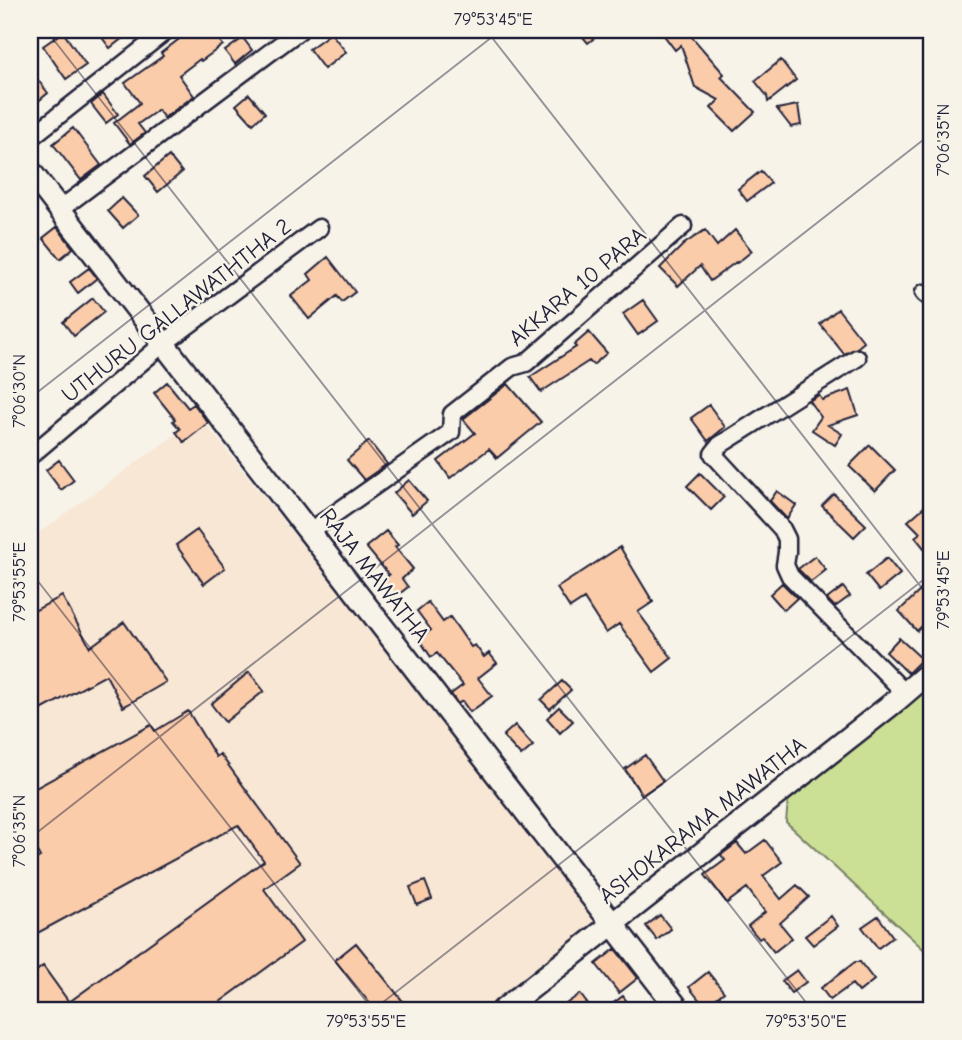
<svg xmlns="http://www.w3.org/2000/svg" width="962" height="1040" viewBox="0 0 962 1040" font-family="'Comic Neue',sans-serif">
<rect width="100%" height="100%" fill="#f7f3e8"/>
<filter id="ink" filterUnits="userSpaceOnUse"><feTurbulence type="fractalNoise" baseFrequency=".0143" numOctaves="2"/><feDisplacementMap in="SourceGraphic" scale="14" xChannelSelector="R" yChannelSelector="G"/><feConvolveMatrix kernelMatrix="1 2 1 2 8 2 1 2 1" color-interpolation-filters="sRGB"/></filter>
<g filter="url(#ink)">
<path fill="#f8e7d5" d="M200,417L603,922L486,1010H30V539Z"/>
<path fill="#cce095" stroke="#778168" stroke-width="2" d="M932,686V957L786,822L788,801Z"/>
<path fill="#fbccaa" stroke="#22223b" stroke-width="2" d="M106,30H133L110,48L100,35Z
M178,30H211L223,45L201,61L200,59L179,75L194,96L164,118L158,110L138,124L145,133L130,144L114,123L140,103L125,83L163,56L161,53L183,36Z
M577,30H605L588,43Z
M660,30H701L692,37L724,74L721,77L755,112L734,131L711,108L719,100L695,87L681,45L675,50Z
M63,32L86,65L66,79L43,46Z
M331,33L346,52L324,69L309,49Z
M243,38L252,50L235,64L225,51Z
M781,60L796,80L768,102L767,96L755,81Z
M30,70L48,93L30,108Z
M103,94L118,114L106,123L91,104Z
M249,94L265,113L253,124L236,105Z
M798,105L801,125L791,127L777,109Z
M73,128L101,165L81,180L53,144Z
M169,156L182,172L158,192L145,176Z
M761,171L771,183L747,201L738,189Z
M122,198L138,215L123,228L108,211Z
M57,227L73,248L60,259L43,238Z
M705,230L717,246L735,230L752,251L737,263L736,262L710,281L700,266L678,286L660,268L684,244Z
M328,257L355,292L342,302L337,296L309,319L291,296L312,280L308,274Z
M89,268L97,278L78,293L70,282Z
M93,298L104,312L74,336L63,322Z
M643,300L658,321L638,335L623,314Z
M838,309L864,342L857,348L844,354L820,324Z
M589,332L607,353L593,365L589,361L541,392L530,377L576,347L574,345Z
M167,382L188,408L194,404L208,423L184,442L176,432L180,429L173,421L175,419L154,393Z
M508,384L541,422L497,458L489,449L450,478L438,461L475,433L463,419Z
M850,390L858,415L828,425L842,434L835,445L812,430L821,417L809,401L819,395L822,400Z
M709,405L725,427L708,441L691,418Z
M369,441L387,464L364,480L347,460Z
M870,445L895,470L875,491L849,466Z
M59,460L74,480L61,490L46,470Z
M700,473L724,497L711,510L687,486Z
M409,480L427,501L412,514L394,493Z
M777,491L796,505L787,519L770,501Z
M834,494L866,525L854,537L822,506Z
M932,500V558L915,537L920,533L908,521Z
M197,530L225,568L204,584L176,545Z
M386,531L398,545L395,547L413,569L402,579L408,587L394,598L381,582L389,575L366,547Z
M620,547L653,602L638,612L672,658L654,672L619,624L606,633L584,599L570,608L557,588Z
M815,556L826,570L811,582L798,569Z
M887,558L900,574L879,591L866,575Z
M782,583L797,598L784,610L770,594Z
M843,587L850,596L835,607L827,599Z
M923,588L932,598V616L917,631L899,611Z
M62,596L90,647L124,622L166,682L123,707L106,675L30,716V613Z
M428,602L443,622L450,617L471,647L475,645L484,657L489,653L497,663L478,678L492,696L470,712L462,701L458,704L451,694L463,685L437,653L431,657L419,639L431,630L417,611Z
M899,638L922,659L908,673L886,652Z
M249,672L264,691L225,722L211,704Z
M562,681L571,690L550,709L541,700Z
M559,707L573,721L560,733L547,718Z
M188,711L216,757L220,754L300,863L264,889L302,942L209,1010H30V976L43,966L69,1002L264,861L238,825L30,937V863L40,857L30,839V791L151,725L155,731Z
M515,725L533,746L521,756L503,736Z
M645,755L663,781L642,795L625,769Z
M765,840L782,862L763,876L781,899L797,885L809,897L780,923L792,938L774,952L762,937L759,939L748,926L765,912L747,888L727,903L705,875L725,860L721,855L737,843L746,854Z
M425,881L432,899L417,905L410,887Z
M660,915L671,929L657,940L646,926Z
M831,916L838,926L813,945L805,936Z
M878,916L893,937L878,948L862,927Z
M356,943L410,1010H375L335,960Z
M615,949L638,978L619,993L596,964Z
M855,962H860L874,980L859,992L852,984L830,1000L821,988Z
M797,970L806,982L791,993L782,981Z
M708,972L724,992L705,1007L689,987Z
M580,994L592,1010H557Z
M623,996L633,1010H604Z"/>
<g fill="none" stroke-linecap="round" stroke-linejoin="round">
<defs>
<path id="street" d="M30,138L167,30
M59,210L300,30
M924,293L932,299
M857,358L720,445L713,454L782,529L787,539V552L785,565L790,576L905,693
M30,456L163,344L319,228
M309,532L451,432L452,414L512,367L526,363L683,226"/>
<path id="secondary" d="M30,171L679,1010
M503,1010L897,700L932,670"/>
</defs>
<use href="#street" stroke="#22223b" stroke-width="21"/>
<use href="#secondary" stroke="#22223b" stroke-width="26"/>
<use href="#street" stroke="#f7f3e8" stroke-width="16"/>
<use href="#secondary" stroke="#f7f3e8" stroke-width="21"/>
</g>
</g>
<path fill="none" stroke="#22223b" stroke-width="2" stroke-opacity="0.45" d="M46,30L812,1010M486,30L932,601M925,30L932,39M30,398L501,30M30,571L373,1010M30,838L932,133M373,1010L932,573"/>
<g text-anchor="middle" stroke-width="5" stroke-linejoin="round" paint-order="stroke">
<g font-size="23" fill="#22223b" stroke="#f7f3e8">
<text transform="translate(577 286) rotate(-40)" y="8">AKKARA 10 PARA</text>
<text transform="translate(176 310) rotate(-38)" y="8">UTHURU GALLAWATHTHA 2</text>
<text transform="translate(375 575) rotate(52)" y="8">RAJA MAWATHA</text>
<text transform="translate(702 820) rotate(-38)" y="8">ASHOKARAMA MAWATHA</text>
</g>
</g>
<rect width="962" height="1040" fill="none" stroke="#f7f3e8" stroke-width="77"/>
<rect x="38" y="38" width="885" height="964" fill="none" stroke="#22223b" stroke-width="2.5"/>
<g font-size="18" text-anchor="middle" fill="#22223b">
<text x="493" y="25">79°53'45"E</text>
<text transform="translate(943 140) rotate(-90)" y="6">7°06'35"N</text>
<text transform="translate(19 391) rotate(-90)" y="6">7°06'30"N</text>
<text transform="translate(19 582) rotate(-90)" y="6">79°53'55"E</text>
<text transform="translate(943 590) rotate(-90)" y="6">79°53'45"E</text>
<text transform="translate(19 831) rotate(-90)" y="6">7°06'35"N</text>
<text x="366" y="1027">79°53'55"E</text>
<text x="806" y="1027">79°53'50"E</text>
</g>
</svg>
